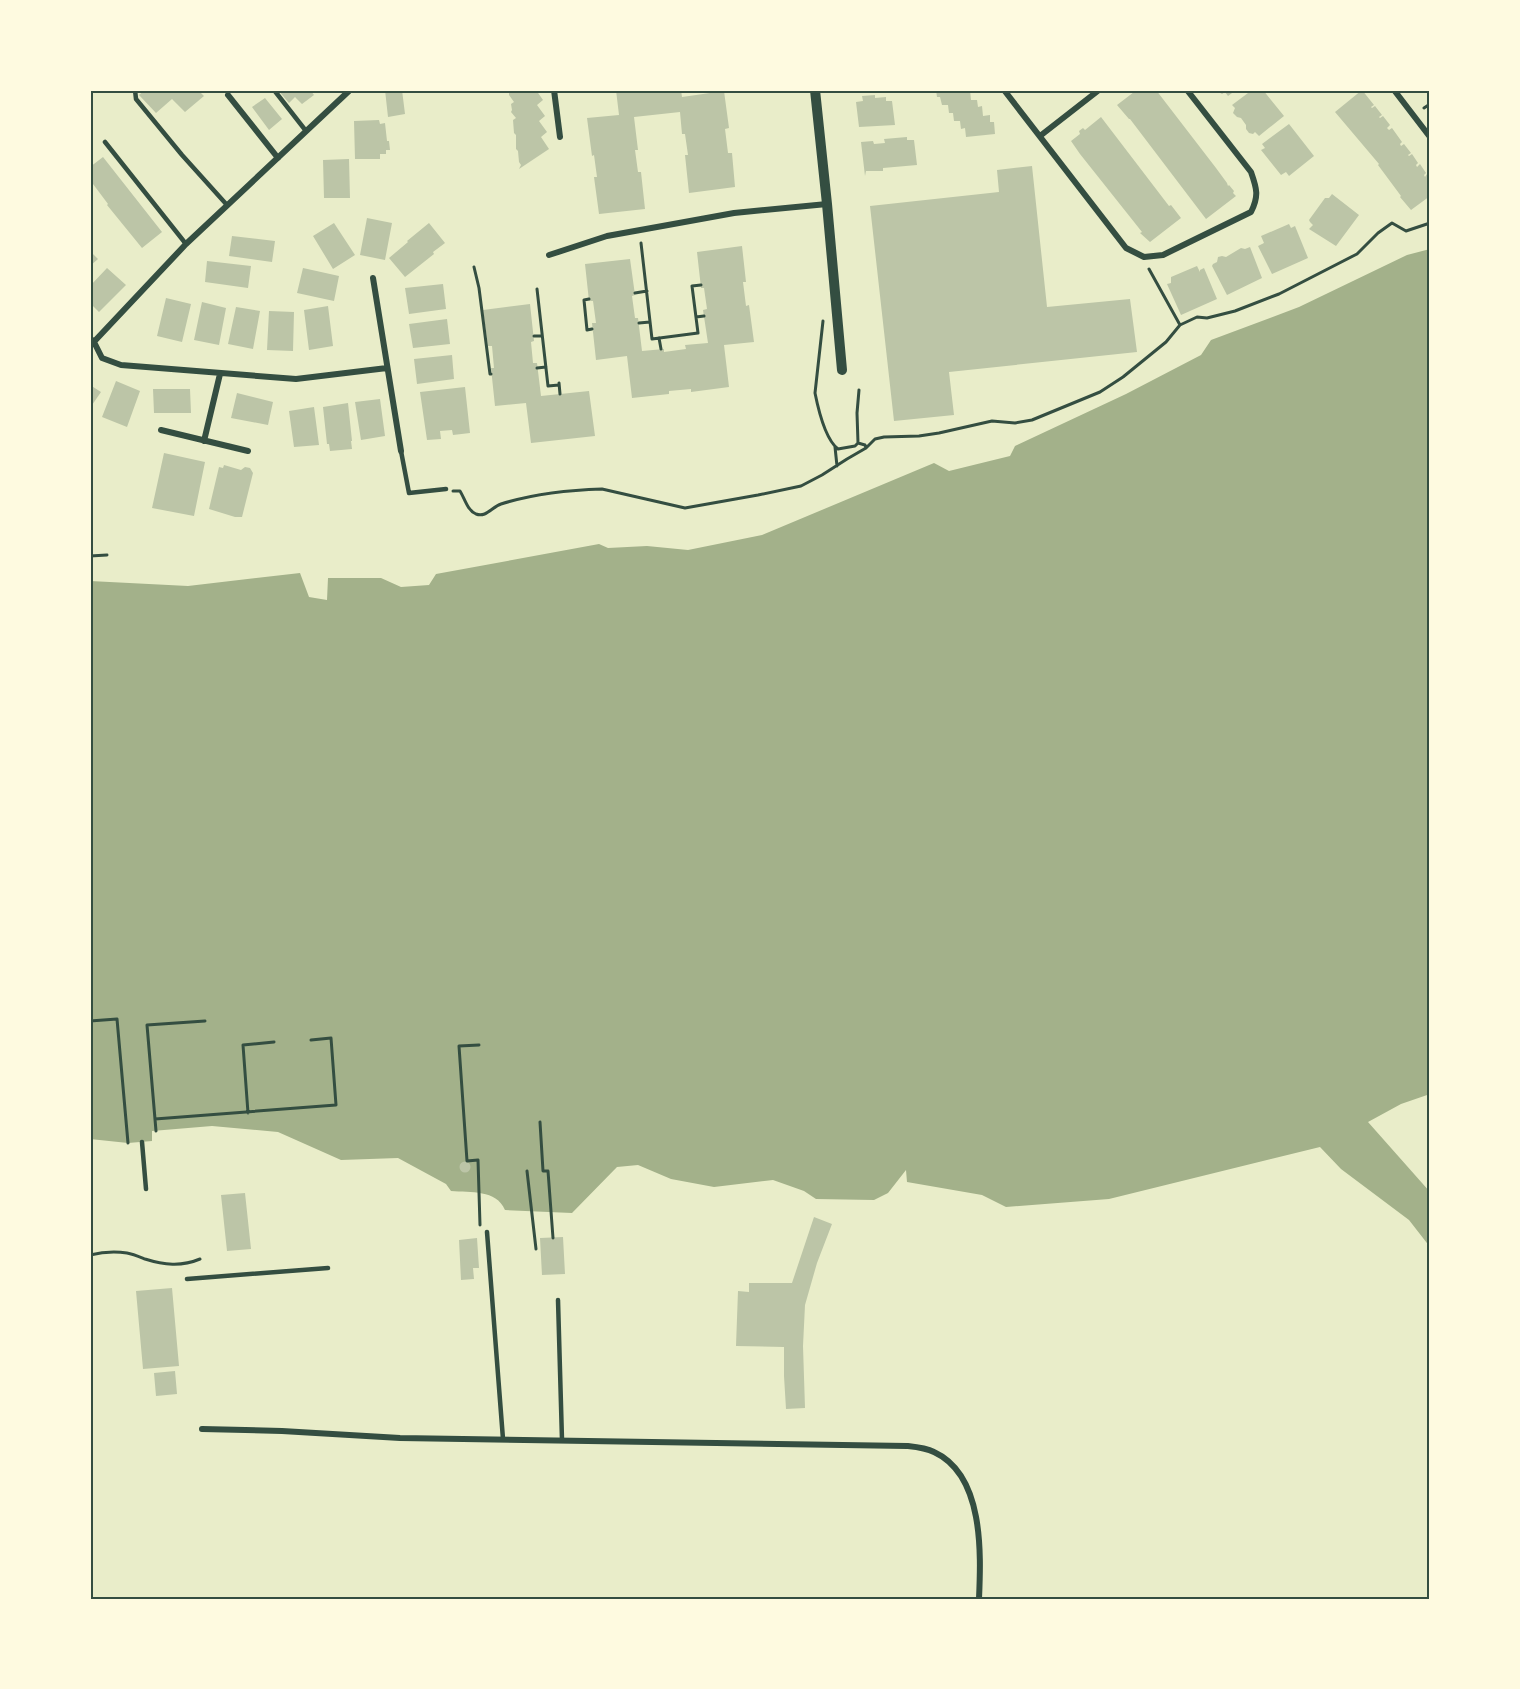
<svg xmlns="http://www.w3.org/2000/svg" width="1520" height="1689" viewBox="0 0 1520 1689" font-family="'Varela Round',sans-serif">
<rect width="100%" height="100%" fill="#e9edc9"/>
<path fill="#a3b18a" d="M1430,249V1094L1401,1104L1368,1122L1430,1192V1247L1409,1220L1341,1169L1320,1147L1109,1199L1006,1207L982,1195L907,1182L906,1170L888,1193L874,1200L816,1199L804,1191L773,1180L714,1187L671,1179L638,1165L617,1167L572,1213L505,1210C496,1189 471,1193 451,1191L446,1184L398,1158L341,1160L278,1132L212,1126L152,1131V1141L128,1143L90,1139V581L188,586L300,573L309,597L327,600L328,578H381L401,587L429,585L436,574L599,544L608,548L647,546L688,550L762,535L934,463L949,471L1010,456L1015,446L1126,394L1201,355L1211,340L1299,307L1407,255Z"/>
<path fill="#bcc5a7" d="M145,90H198L204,96L185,112L172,99L156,113L139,95Z
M278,90H310L314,95L302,104L295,97L289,103Z
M385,90H402L405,114L388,117Z
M509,90H536L543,100L537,105L545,116L539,121L547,132L541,137L549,149L519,169L521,165L519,162L518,151L516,149V135L514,133L513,120L516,118L511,112L512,110L511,104L514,102L509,95Z
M616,90H681L682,97L724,91L729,128L725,129L728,153H732L735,187L689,193L685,155H688L685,134H682L680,112L634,117L638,150H635L638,172H641L645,209L599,214L594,177H597L594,155L592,156L587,118L619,115Z
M936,90H970L971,100H977L978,107L982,106L983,116L990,115V122H994L995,134L966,137L965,128L961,129L960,121H954L953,113H949L948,105H942L940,97H937Z
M1132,90H1156L1216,168L1227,183L1228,186L1229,185L1234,191L1233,193L1236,196L1206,219L1130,119H1129L1117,105L1134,92Z
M1216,90H1236L1228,96L1225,92L1222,94Z
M1252,90H1263L1284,116L1259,136L1255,132L1253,134L1249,133L1246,129V125L1241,118L1237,117L1233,113L1235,108L1232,105Z
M1362,90L1374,105L1371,107L1372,108L1375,106L1382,115L1379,117L1380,118L1383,116L1390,125L1387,128L1389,130L1392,128L1402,142L1400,144L1401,146L1404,144L1411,153L1408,155L1409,156L1412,154L1418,163L1416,165L1417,167L1420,164L1426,173L1424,175L1425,177L1427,174L1430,178V196L1411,210L1400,197L1401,196L1378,165L1379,164L1335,112Z
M875,95V98L886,97V101H892L895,125L859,127L856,102L863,101L862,96Z
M265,98L282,119L269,130L252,107Z
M1101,117L1169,206L1171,205L1181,218L1150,242L1140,233L1142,232L1080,154L1071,141L1080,134L1079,131L1083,128L1085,130Z
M379,120L380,124L385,123L387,141H389L390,150H386V154H380V159H355L354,121Z
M1289,124L1314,156L1289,176L1286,172L1281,175L1261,150L1265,148L1262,144Z
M907,137V140H914L917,165L883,168V171H866L865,176L861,142L873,141L874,144L885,143L884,139Z
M103,157L162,232L142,248L107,205L108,204L93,184L90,182V167Z
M349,159L350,198H324L323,160Z
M1032,166L1047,307L1130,299L1137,352L949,372L954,415L894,421L870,206L999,192L997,170Z
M1332,194L1359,215L1336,246L1309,229L1313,225L1310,222L1309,220L1325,198H1329Z
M367,218L392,223L385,260L360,255Z
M334,223L355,255L333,269L313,236Z
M429,223L445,243L433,252L434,254L405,277L389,258L408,242L407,241Z
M1289,224L1291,228L1295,226L1308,258L1272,274L1258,246L1264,243L1261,236Z
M232,236L275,241L272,262L229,256Z
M742,246L746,282H743L746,306L749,305L754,342L724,345L729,387L691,392V389L669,391V394L632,398L627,356L596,360L592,323H596L593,301H589L585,264L630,259L635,295L632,296L635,318H638L642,351L664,349V352L686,349L685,345L708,343L703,310L707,309L704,288H701L697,252Z
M1250,247L1262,278L1227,295L1212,266L1213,264L1217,262L1218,257L1222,256L1226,257L1241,248L1245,249Z
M90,251L98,259L90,266Z
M207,261L251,266L248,288L205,282Z
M1197,266L1200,272V270L1204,268L1217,299L1181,315L1167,284L1171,283V277Z
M107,268L126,285L99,312L90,303V286Z
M303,268L339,276L334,301L297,293Z
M443,284L446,309L409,314L405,288Z
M166,298L191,304L182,342L157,336Z
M202,302L226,308L219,345L194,340Z
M530,304L534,341L531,342L533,363H537L541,396L589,391L595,436L531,443L526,403L495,406L491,368H494L492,346H488L483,310Z
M328,306L333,346L309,350L304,310Z
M236,307L260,311L253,349L228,344Z
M269,311L294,312L293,351L267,350Z
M447,319L450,344L413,348L409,324Z
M452,355L454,379L417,384L414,359Z
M116,381L140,391L127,427L102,417Z
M90,385L101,392L90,408Z
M465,387L470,433L453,435L452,430L440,431L441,439L427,440L420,392Z
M153,389H190L191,413H154Z
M237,393L273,402L268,425L231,418Z
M380,399L385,436L361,440L355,402Z
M348,403L352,441H351L352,449L330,451L329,444H327L323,407Z
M314,407L319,445L294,447L289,411Z
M164,453L205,462L194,516L152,508Z
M224,465L241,470L245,467L250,468L253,473L242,517H235L209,509L219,467L223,468Z
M459.5 1167a5.5 5.5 0 1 1 11 0a5.5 5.5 0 1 1-11 0Z
M245,1193L251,1249L227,1251L221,1195Z
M814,1217L832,1224L817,1263L805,1305L803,1346L805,1408L786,1409L784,1376V1347L736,1346L738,1291L749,1292V1283H792Z
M563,1237L565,1274L542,1275L540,1238Z
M477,1238L479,1268H473L474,1279L461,1280L459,1240Z
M172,1288L179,1366L143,1369L136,1291Z
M175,1371L177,1394L156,1396L154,1373Z"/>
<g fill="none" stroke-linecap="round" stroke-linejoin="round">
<path stroke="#344e41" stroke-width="3" d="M1424,108L1430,104
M641,243L652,339L698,333L692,286L701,285
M474,267L479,288L490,374H491
M1149,269L1180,325
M537,289L548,386L559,385
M635,293L647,291
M589,299L584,300L587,330L592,329
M696,317L704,316
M823,321L815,393C818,408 825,439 838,449L855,446L858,443L857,413L859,390
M639,323L650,322
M534,336H542
M659,338L661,349
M537,368L546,367
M559,383L560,394
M835,447L837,466
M866,448L875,439L884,437L919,436L939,433L992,421L1015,423L1032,420L1100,392L1123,377L1166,342L1180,325L1197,317L1207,318L1235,311L1279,294L1357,254L1378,233L1392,223L1406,231L1430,223
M453,491H460C465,499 467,510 476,514C486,518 492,507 501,504C533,494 568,490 602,489L685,508L758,495L801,486L822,475L847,459L866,448L865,445L858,443
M90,556L107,555
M90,1021L117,1019L128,1143
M479,1045L459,1046L467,1161L478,1160L480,1225
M248,1113L243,1045L274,1042
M155,1119L336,1105L331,1038L311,1040
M540,1122L543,1171H548L553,1238
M156,1131L147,1025L205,1021
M527,1171L536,1249
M90,1255C102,1252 115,1251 127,1253C133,1254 140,1257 145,1259C164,1265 181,1267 200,1259"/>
<path stroke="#344e41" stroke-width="4.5" d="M135,90L136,99L182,155L227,205
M274,90L306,131
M105,142L186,244
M401,451L409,493L446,489
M142,1142L146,1189
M487,1232L503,1439
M187,1279L328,1268
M558,1300L562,1440"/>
<path stroke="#344e41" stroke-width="6" d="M554,90L560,137
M1004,90L1126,248L1144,257L1163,255L1251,212C1259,196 1257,189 1251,172L1187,90
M1394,90L1430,137
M228,95L278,158
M1040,136L1099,90
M549,255L607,236L668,225L734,213L827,204
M373,278L401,451
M90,338L94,342L102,358L121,365L296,379L387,368
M90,346L186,244L350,90
M161,430L248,451
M204,441L220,374
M202,1429L282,1431L400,1438L907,1446C916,1447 926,1448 934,1452C984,1475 981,1553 979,1599"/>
<path stroke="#344e41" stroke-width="10" d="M815,90L827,204L842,370"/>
</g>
<rect width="1520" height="1689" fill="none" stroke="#fefae0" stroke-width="183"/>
<rect x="92" y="92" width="1336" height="1506" fill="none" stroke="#344e41" stroke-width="2"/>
</svg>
